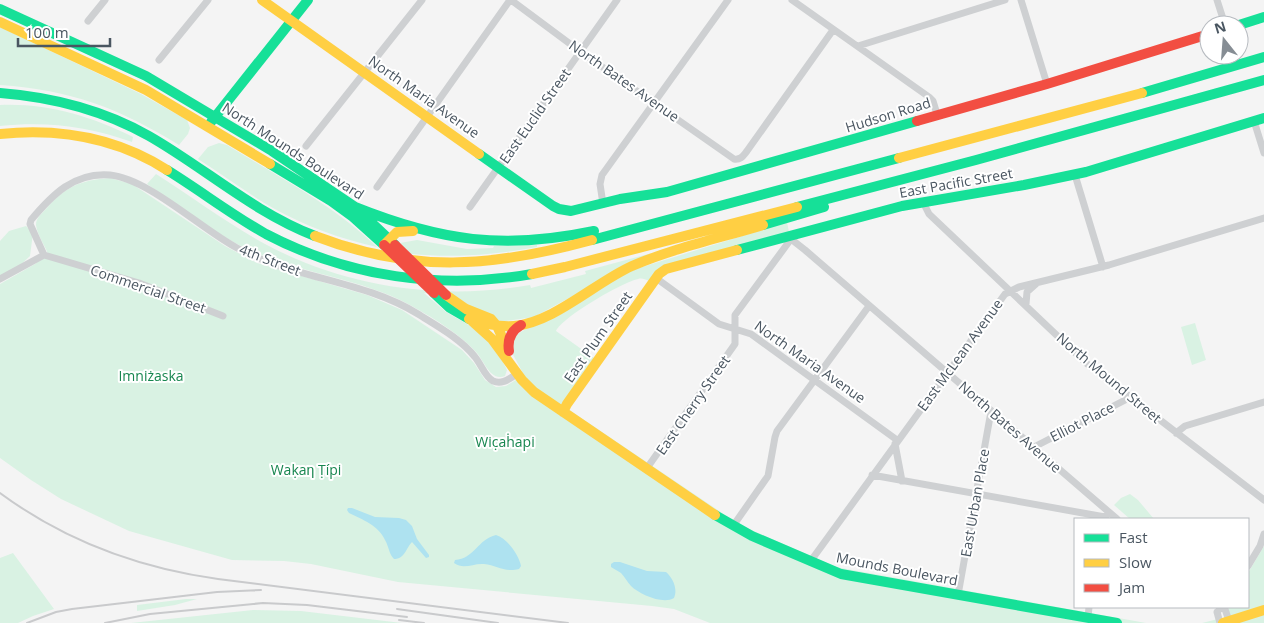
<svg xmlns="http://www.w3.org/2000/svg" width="1264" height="623" viewBox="0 0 1264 623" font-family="'Open Sans',sans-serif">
<rect width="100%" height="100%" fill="#f4f4f4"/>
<path fill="#d9f2e3" d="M0,27L141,94L187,120L190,128L188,134L179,145C119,108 71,90 0,85Z
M0,105C47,103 91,116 133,137L132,142C89,126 45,121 0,126Z
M219,143L227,145C279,177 333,205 377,247C341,239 305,226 273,208C247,193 223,175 198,159L208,147Z
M156,174C192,197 227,223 265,244C345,287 440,301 530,285L531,288L586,274L585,271L652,253L534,317L499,322L470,306L455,296L424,293L446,312L474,328L485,337L503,362L507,370L505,376C490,382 484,360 476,352C459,333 430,316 408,304C361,279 305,274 256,253C218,237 182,207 147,184Z
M110,178L132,184L225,246L257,263L367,295L402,310L462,350L474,363L485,380L496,387L506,386L524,375L511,351L512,337L626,272L787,222L789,232L673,263L649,281C645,279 642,278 638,279C621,283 564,316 556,331L594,358L562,405L740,525L836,567L1146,623H710L674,609L652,606L398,582L311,564L284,561L232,560L129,531L61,499L31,480L0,458V284L35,264L48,254C45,246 37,234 36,225C36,218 41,214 46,209C65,187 80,180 110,178Z
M26,226L33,233L30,256L14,271L0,279V241L9,231Z
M417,240L467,249L493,248L494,246L537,245V247C495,255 454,258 411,254L400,243Z
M1195,323L1206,360L1192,365L1181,327Z
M1130,494L1138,500L1154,519H1130L1114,505L1121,498Z
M1264,546V623H1202L1230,616L1228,607H1248V573Z
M13,553L54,609L33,616L18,623H0V558Z
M186,599H197L175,605L137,611V605Z
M253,610L301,611L402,623H131Z"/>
<path fill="#aee2f0" d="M348,508H352L375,517L399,518L406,520L412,526L417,539L429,555V557L426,558L412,542C406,548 405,559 394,559C389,554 389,547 385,540C378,525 363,520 349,513L347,510Z
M496,535C507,538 519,555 521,566L519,569C504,573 497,565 484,564C473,563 464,570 454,563L455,560C474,559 478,539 496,535Z
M614,562H620L647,571L666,572C673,578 678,589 674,598C663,605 639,594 631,586C627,582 625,577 621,573C618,571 614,569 611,567V564Z"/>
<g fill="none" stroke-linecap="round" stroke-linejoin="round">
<path stroke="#ced0d2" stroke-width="7" d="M511,0L581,52L734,159C741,160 743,156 747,151L833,30
M792,0L929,97L933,101L937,114
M1021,0L1047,84
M1217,0L1225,25
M88,21L105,0
M858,46L1005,0
M159,60L208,0
M1254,121L1264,153
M306,146L422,0
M1075,175L1103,267
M377,187L510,0
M923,202L929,214L1086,363L1264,500
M603,204L600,184L602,175L728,0
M470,207L617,0
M790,236L791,239L805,250L1117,519
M44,255L30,224L31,220C52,195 74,172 110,175C149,179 201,229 237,248C294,279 363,280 418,314C437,326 461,339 475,357C481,364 485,377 493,381C503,385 510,378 517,374
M44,255L139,283L223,316
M656,278L719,324L751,334L897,440
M0,279L44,255
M1026,304L1027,292L1036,284
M1176,433L1185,426L1264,402
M895,444L902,481
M1034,447L1131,397
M647,468L735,344V315L791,239
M872,475L1105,517L1109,513
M733,526L768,476L775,437L777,431L869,306
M810,562L1005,294L1019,287L1109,265L1264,218
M1248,566L1260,546L1264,534
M958,595L990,417L992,411
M1219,607L1225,609L1229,621
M1088,618L1089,607
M1220,623L1217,612L1221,607"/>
<path stroke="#16e098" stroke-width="10" d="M0,9L146,76L272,151L355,207
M1239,25L1264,17
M0,93C52,97 103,110 149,136C205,168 253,212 315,236
M1142,93L1264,57
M211,122L308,0
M479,154L553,206L559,209L571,211L620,199L667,192L917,121
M270,164L331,201L353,217L384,245
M167,170C201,191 232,215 266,234C348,277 441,290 532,274
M355,207C440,241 504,250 594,231
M797,207L976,160L1264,80
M358,210L395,245
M763,225L824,207
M592,240L899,158
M737,250L902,206L1024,185L1086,172L1264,118
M434,293L450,308L469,319
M715,515L752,536L841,574L1117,623"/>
<path stroke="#ffcf43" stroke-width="10" d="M262,0L479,154
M0,22L146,90L270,164
M0,134C59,128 117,138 167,170
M899,158L1142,93
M315,236C413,274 493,267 592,240
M384,245L397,232L413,231
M532,274L565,267L797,207
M446,295L466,309L491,319L497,326L508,350
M469,319C484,324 498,327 514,326C553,323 596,282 632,266C674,248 720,238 763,225
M472,321L492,339L522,380L534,392L715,515
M563,412L567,404L659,274L666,269L737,250
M1223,623L1264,610"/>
<path stroke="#f24e42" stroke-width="10" d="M917,121L1047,84L1209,34
M509,351C507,339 511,331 521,325"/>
<path stroke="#c9cacc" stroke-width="2" d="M0,493C65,541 139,568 218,579L568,623
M397,609L498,623
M399,620L424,623
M27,623L56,612L72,609L217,592L261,590
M105,623L150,614L263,603L307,605L407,617"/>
<path stroke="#f24e42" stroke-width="10" d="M384,245L434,293
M395,245L446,295"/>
</g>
<g text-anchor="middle" stroke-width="4" stroke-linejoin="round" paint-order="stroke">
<g font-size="14" fill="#4a5661" stroke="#fff">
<text transform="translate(624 81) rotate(35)" y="5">North Bates Avenue</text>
<text transform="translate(424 97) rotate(35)" y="5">North Maria Avenue</text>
<text transform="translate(888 115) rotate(-17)" y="5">Hudson Road</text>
<text transform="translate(535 116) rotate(-55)" y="5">East Euclid Street</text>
<text transform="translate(293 151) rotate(33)" y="5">North Mounds Boulevard</text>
<text transform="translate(956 183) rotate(-10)" y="5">East Pacific Street</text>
<text transform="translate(270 260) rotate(21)" y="5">4th Street</text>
<text transform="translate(148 289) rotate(19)" y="5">Commercial Street</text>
<text transform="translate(598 337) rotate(-55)" y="5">East Plum Street</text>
<text transform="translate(960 355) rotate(-54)" y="5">East McLean Avenue</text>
<text transform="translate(810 362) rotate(35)" y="5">North Maria Avenue</text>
<text transform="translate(1109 378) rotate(40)" y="5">North Mound Street</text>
<text transform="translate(693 405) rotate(-55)" y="5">East Cherry Street</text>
<text transform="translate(1082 422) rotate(-27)" y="5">Elliot Place</text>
<text transform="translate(1010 427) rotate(41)" y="5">North Bates Avenue</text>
<text transform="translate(975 503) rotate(-80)" y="5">East Urban Place</text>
<text transform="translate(897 569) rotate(11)" y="5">Mounds Boulevard</text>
</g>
<g font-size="14" fill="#17864f" stroke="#fff">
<text x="151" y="381">Imniżaska</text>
<text x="505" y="447">Wic̣aḣapi</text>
<text x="306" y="475">Waḳaƞ Ṭípi</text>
</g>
</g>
<rect x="1074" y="518" width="175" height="90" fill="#ffffff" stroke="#b7bbc0"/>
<rect x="1084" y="534" width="25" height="8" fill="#16e098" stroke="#b7bbc0"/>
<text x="1119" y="543" font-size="15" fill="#4a5661">Fast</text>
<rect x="1084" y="559" width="25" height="8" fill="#ffcf43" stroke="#b7bbc0"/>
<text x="1119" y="568" font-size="15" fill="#4a5661">Slow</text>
<rect x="1084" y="584" width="25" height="8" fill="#f24e42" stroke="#b7bbc0"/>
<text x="1119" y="593" font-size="15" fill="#4a5661">Jam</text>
<g transform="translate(1224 40) rotate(343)"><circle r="24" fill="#ffffff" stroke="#b7bbc0"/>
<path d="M0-4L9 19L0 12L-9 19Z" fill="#868d94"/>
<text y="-8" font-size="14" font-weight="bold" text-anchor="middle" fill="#4a5661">N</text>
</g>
<path d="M18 38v8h92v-8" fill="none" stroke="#4a5661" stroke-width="2.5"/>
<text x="25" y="38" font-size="15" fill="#4a5661" stroke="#ffffff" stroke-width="4" paint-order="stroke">100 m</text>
</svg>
